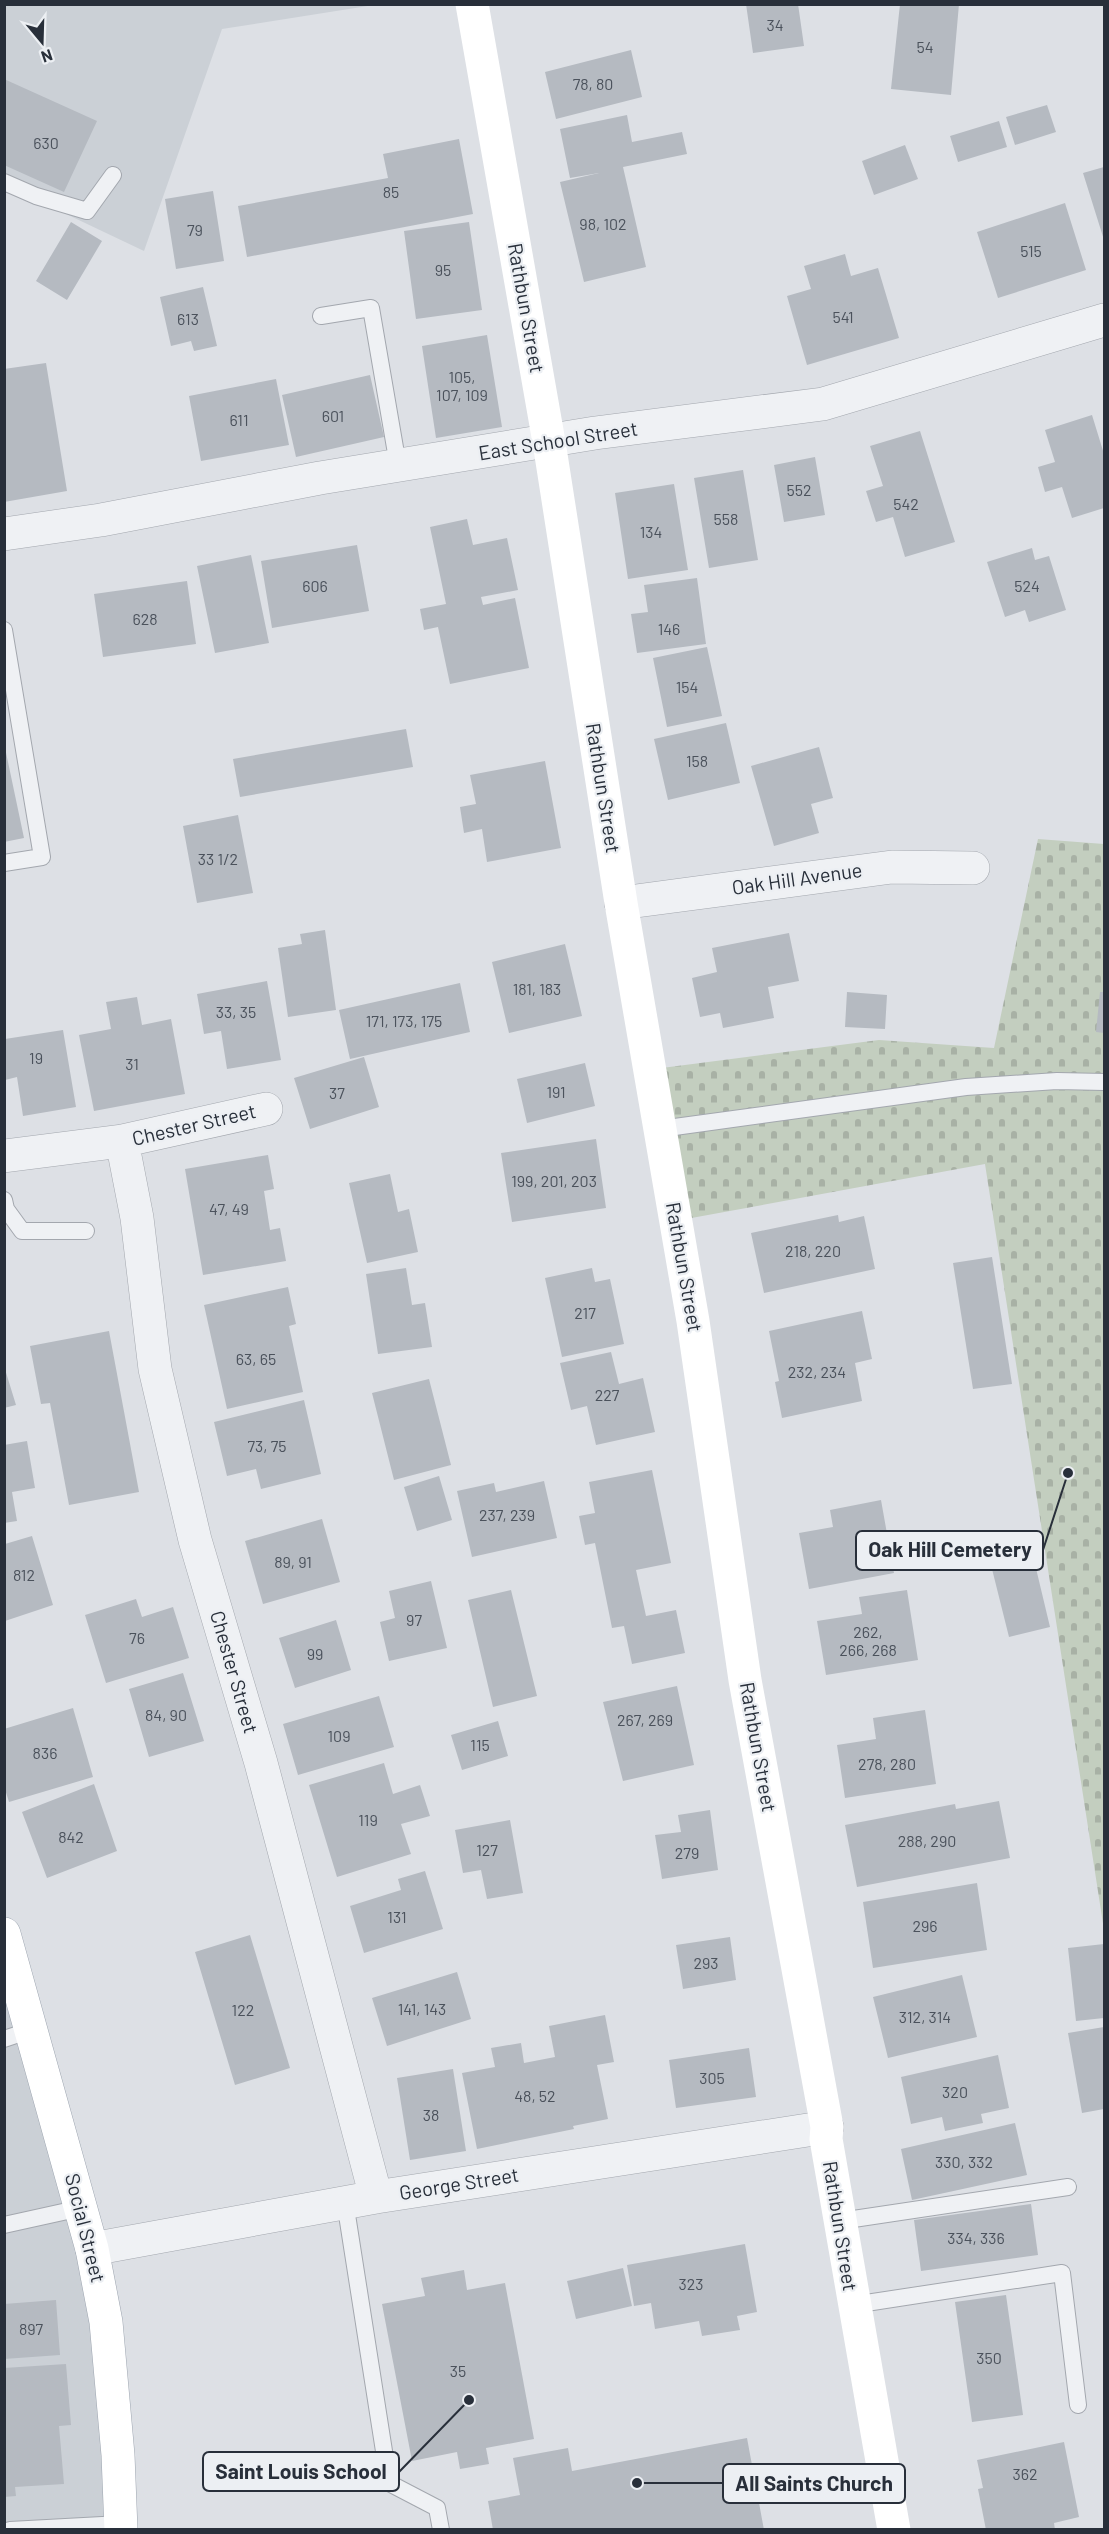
<svg xmlns="http://www.w3.org/2000/svg" width="1109" height="2534" viewBox="0 0 1109 2534" font-family="Barlow,sans-serif">
<defs>
<pattern id="cemetery-stones" width="16" height="16" patternUnits="userSpaceOnUse" patternTransform="scale(1.5)"><rect width="16" height="16" fill="#c3cebf"/><path d="M2 7V4a2 2 0 0 1 4 0v3zM10 15v-3a2 2 0 0 1 4 0v3z" fill="#a8b1a5"/></pattern>
</defs>
<rect width="100%" height="100%" fill="#dde0e5"/>
<path fill="#cbd0d6" d="M5,5H374L222,29L144,251L5,185Z
M4,1943L92,2243L122,2529H5Z"/>
<path fill="url(#cemetery-stones)" d="M1038,839L1104,844V1930L985,1164L686,1219L654,1069L879,1040L994,1048Z"/>
<path fill="#b5bac1" d="M746,4H798L804,46L753,53Z
M900,4H959L951,95L891,89Z
M631,50L642,97L556,119L545,72Z
M4,79L97,121L64,192L4,165Z
M1047,105L1056,132L1015,145L1006,117Z
M627,115L632,142L682,132L687,154L623,167L646,267L584,282L560,182L599,173L570,178L560,129Z
M999,121L1007,147L958,162L950,136Z
M459,139L473,214L247,257L238,206L388,178L383,154Z
M905,145L918,179L874,195L862,161Z
M1104,167V240L1083,173Z
M213,191L224,261L176,269L165,199Z
M1065,203L1086,270L998,298L977,232Z
M71,222L102,241L67,300L36,281Z
M469,222L482,310L416,319L404,231Z
M845,254L851,276L878,268L899,338L807,365L787,296L811,289L804,266Z
M203,287L217,346L194,351L191,341L171,346L160,297Z
M487,335L502,427L436,438L422,346Z
M46,363L67,491L4,502V369Z
M370,375L384,437L296,457L282,395Z
M276,379L289,445L201,461L189,396Z
M1092,415L1104,454V508L1072,518L1062,487L1045,492L1038,467L1055,462L1045,430Z
M920,431L955,542L905,557L893,517L876,522L866,491L883,486L870,446Z
M815,457L825,515L784,522L774,465Z
M743,470L758,560L709,568L694,478Z
M674,484L688,570L628,579L615,493Z
M467,519L473,545L507,538L518,590L481,597L483,605L515,598L529,668L450,684L438,627L424,630L420,609L446,604L430,527Z
M357,545L369,611L272,628L261,561Z
M1032,548L1035,560L1049,556L1066,610L1029,622L1025,610L1005,617L987,562Z
M251,555L269,643L215,653L197,566Z
M697,578L706,644L637,653L631,614L648,612L644,585Z
M187,581L196,644L103,657L94,594Z
M707,647L722,716L667,727L653,658Z
M726,723L740,783L668,800L654,739Z
M406,729L413,767L240,797L233,759Z
M4,743L24,838L4,842Z
M819,747L833,798L811,804L819,833L774,846L751,766Z
M545,761L561,848L487,862L482,829L464,833L460,807L476,804L470,775Z
M238,815L253,893L197,903L183,826Z
M325,930L336,1010L288,1017L278,948L302,944L300,934Z
M789,933L799,981L768,987L774,1018L723,1028L720,1013L700,1017L692,978L717,972L712,948Z
M565,944L582,1016L509,1033L492,962Z
M267,981L281,1060L227,1069L221,1031L204,1034L197,994Z
M460,983L470,1032L350,1059L339,1010Z
M847,992L887,995L885,1029L845,1027Z
M1100,992H1104V1033L1096,1032Z
M137,997L142,1025L171,1019L185,1094L94,1111L79,1035L111,1029L106,1002Z
M63,1030L76,1107L23,1116L17,1077L5,1080V1039Z
M364,1057L379,1107L310,1129L294,1078Z
M585,1063L595,1106L527,1123L517,1079Z
M596,1139L606,1208L512,1222L501,1153Z
M268,1155L274,1189L264,1191L270,1230L280,1228L286,1261L203,1275L185,1169Z
M390,1174L398,1212L409,1209L418,1252L367,1263L349,1183Z
M838,1215L839,1222L864,1216L875,1269L764,1293L751,1233Z
M992,1257L1012,1384L973,1389L953,1263Z
M406,1268L412,1305L425,1303L432,1347L378,1354L366,1274Z
M592,1268L595,1282L610,1279L624,1344L562,1357L545,1278Z
M288,1287L296,1324L289,1326L303,1392L227,1409L204,1305Z
M862,1311L872,1359L855,1363L862,1401L782,1418L775,1382L779,1381L769,1331Z
M109,1331L139,1492L69,1505L50,1403L41,1404L30,1346Z
M611,1352L619,1384L643,1378L655,1432L596,1445L587,1406L571,1410L560,1363Z
M4,1366L16,1405L4,1408Z
M429,1379L451,1465L394,1480L372,1393Z
M304,1400L321,1474L261,1489L256,1469L227,1476L214,1422Z
M27,1441L35,1488L12,1492L17,1521L4,1523V1445Z
M652,1470L671,1563L636,1570L646,1616L676,1610L685,1653L632,1664L624,1626L612,1628L595,1543L585,1545L579,1516L595,1513L589,1482Z
M439,1476L452,1520L417,1531L404,1487Z
M544,1481L557,1538L472,1557L457,1491L494,1483L496,1492Z
M881,1500L894,1573L809,1589L799,1533L833,1527L830,1510Z
M322,1519L340,1582L263,1604L245,1541Z
M32,1536L53,1605L5,1621V1544Z
M1034,1560L1050,1627L1009,1637L992,1569Z
M431,1581L447,1648L389,1661L380,1622L395,1618L389,1591Z
M511,1590L537,1696L493,1707L468,1600Z
M907,1590L918,1660L826,1675L817,1621L862,1614L859,1597Z
M136,1599L142,1617L173,1607L189,1658L106,1683L85,1615Z
M336,1620L351,1670L295,1688L279,1638Z
M183,1673L204,1741L149,1757L129,1689Z
M677,1686L694,1765L623,1781L603,1702Z
M379,1696L394,1747L298,1775L283,1724Z
M73,1708L93,1777L9,1802L4,1786V1729Z
M925,1710L936,1784L845,1798L837,1745L876,1739L873,1718Z
M498,1721L508,1756L462,1770L451,1735Z
M384,1763L393,1794L420,1785L430,1816L401,1824L411,1854L337,1877L309,1785Z
M94,1784L117,1851L47,1878L22,1812Z
M999,1801L1010,1858L857,1887L845,1825L955,1804L956,1809Z
M710,1810L718,1870L662,1879L655,1835L681,1832L678,1815Z
M510,1820L523,1893L487,1899L481,1870L463,1873L455,1830Z
M425,1871L443,1929L364,1953L350,1906L401,1890L398,1879Z
M977,1883L987,1950L873,1968L863,1902Z
M250,1935L290,2068L235,2085L195,1952Z
M730,1937L736,1980L683,1989L676,1945Z
M1104,1944V2018L1076,2021L1068,1948Z
M457,1972L471,2019L387,2046L372,1998Z
M962,1975L977,2037L888,2058L873,1997Z
M605,2015L614,2062L597,2065L608,2119L573,2126L574,2129L477,2149L462,2073L495,2067L491,2048L521,2043L524,2063L555,2057L549,2026Z
M1104,2027V2109L1082,2113L1068,2033Z
M749,2048L756,2097L676,2108L669,2060Z
M998,2055L1009,2108L981,2114L983,2123L945,2131L942,2117L911,2124L901,2077Z
M453,2069L466,2151L410,2160L397,2078Z
M1015,2123L1027,2175L912,2200L901,2149Z
M1031,2204L1038,2255L921,2271L914,2220Z
M745,2244L757,2312L737,2316L740,2330L702,2336L699,2321L655,2329L651,2303L634,2306L627,2265Z
M623,2268L632,2306L576,2319L567,2281Z
M464,2270L467,2290L505,2283L534,2439L486,2448L489,2464L460,2469L457,2452L412,2461L382,2304L425,2296L421,2278Z
M1006,2295L1023,2415L972,2422L955,2302Z
M56,2300L60,2355L4,2359V2304Z
M66,2364L71,2425L59,2426L64,2484L15,2487L16,2496L4,2497V2368Z
M747,2438L764,2530H493L488,2501L520,2495L513,2458L568,2448L572,2471Z
M1064,2442L1079,2517L1054,2523L1055,2530H986L978,2489L983,2488L977,2460Z"/>
<g fill="none" stroke-linecap="round" stroke-linejoin="round">
<defs>
<path id="service" d="M4,182L36,196L87,211L113,175
M321,316L371,308L398,465
M4,630L42,857L4,863
M660,1129L966,1087L1057,1081L1104,1082
M4,1200L6,1209L22,1231H86
M4,2039L31,2030
M345,2202L389,2483L437,2508L441,2530
M840,2221L1068,2187
M4,2225L81,2208
M853,2305L1062,2273L1078,2405
M10,2530L121,2524"/>
<path id="minor" d="M4,534L101,520L320,478L595,433L823,404L1104,320
M621,903L892,867L973,868
M122,1141L137,1218L155,1369L195,1540L261,1763L376,2197
M4,1156L122,1141L266,1109
M92,2249L376,2197L827,2127"/>
<path id="primary" d="M4,1934L92,2249L106,2322L118,2455L121,2530"/>
</defs>
<use href="#service" stroke="#a3a7ae" stroke-width="18"/>
<use href="#minor" stroke="#a3a7ae" stroke-width="34"/>
<use href="#primary" stroke="#9da5b0" stroke-width="34"/>
<use href="#service" stroke="#eff1f4" stroke-width="16"/>
<use href="#minor" stroke="#eff1f4" stroke-width="33"/>
<path stroke="#fff" stroke-width="33" d="M472,4L549,442L621,903L693,1321L745,1680L827,2127L826,2139L894,2530"/>
<use href="#primary" stroke="#fff" stroke-width="33"/>
</g>
<g text-anchor="middle" stroke-width="4.5" stroke-linejoin="round" paint-order="stroke">
<g font-size="16" fill="#4b525c">
<text x="775" y="31">34</text>
<text x="925" y="53">54</text>
<text x="593" y="90">78, 80</text>
<text x="46" y="149">630</text>
<text x="391" y="198">85</text>
<text x="603" y="230">98, 102</text>
<text x="195" y="236">79</text>
<text x="1031" y="257">515</text>
<text x="443" y="276">95</text>
<text x="843" y="323">541</text>
<text x="188" y="325">613</text>
<text x="462" y="383">105,<tspan x="462" dy="18">107, 109</tspan></text>
<text x="333" y="422">601</text>
<text x="239" y="426">611</text>
<text x="799" y="496">552</text>
<text x="906" y="510">542</text>
<text x="726" y="525">558</text>
<text x="651" y="538">134</text>
<text x="315" y="592">606</text>
<text x="1027" y="592">524</text>
<text x="145" y="625">628</text>
<text x="669" y="635">146</text>
<text x="687" y="693">154</text>
<text x="697" y="767">158</text>
<text x="218" y="865">33 1/2</text>
<text x="537" y="995">181, 183</text>
<text x="236" y="1018">33, 35</text>
<text x="404" y="1027">171, 173, 175</text>
<text x="36" y="1064">19</text>
<text x="132" y="1070">31</text>
<text x="556" y="1098">191</text>
<text x="337" y="1099">37</text>
<text x="554" y="1187">199, 201, 203</text>
<text x="229" y="1215">47, 49</text>
<text x="813" y="1257">218, 220</text>
<text x="585" y="1319">217</text>
<text x="256" y="1365">63, 65</text>
<text x="817" y="1378">232, 234</text>
<text x="607" y="1401">227</text>
<text x="267" y="1452">73, 75</text>
<text x="507" y="1521">237, 239</text>
<text x="293" y="1568">89, 91</text>
<text x="24" y="1581">812</text>
<text x="414" y="1626">97</text>
<text x="868" y="1638">262,<tspan x="868" dy="18">266, 268</tspan></text>
<text x="137" y="1644">76</text>
<text x="315" y="1660">99</text>
<text x="166" y="1721">84, 90</text>
<text x="645" y="1726">267, 269</text>
<text x="339" y="1742">109</text>
<text x="480" y="1751">115</text>
<text x="45" y="1759">836</text>
<text x="887" y="1770">278, 280</text>
<text x="368" y="1826">119</text>
<text x="71" y="1843">842</text>
<text x="927" y="1847">288, 290</text>
<text x="487" y="1856">127</text>
<text x="687" y="1859">279</text>
<text x="397" y="1923">131</text>
<text x="925" y="1932">296</text>
<text x="706" y="1969">293</text>
<text x="422" y="2015">141, 143</text>
<text x="243" y="2016">122</text>
<text x="925" y="2023">312, 314</text>
<text x="712" y="2084">305</text>
<text x="955" y="2098">320</text>
<text x="535" y="2102">48, 52</text>
<text x="431" y="2121">38</text>
<text x="964" y="2168">330, 332</text>
<text x="976" y="2244">334, 336</text>
<text x="691" y="2290">323</text>
<text x="31" y="2335">897</text>
<text x="989" y="2364">350</text>
<text x="458" y="2377">35</text>
<text x="1025" y="2480">362</text>
</g>
<g font-size="20" fill="#282f3a" stroke="#eceff3">
<text transform="translate(526 308) rotate(80)" y="7">Rathbun Street</text>
<text transform="translate(558 441) rotate(-9)" y="7">East School Street</text>
<text transform="translate(603 788) rotate(81)" y="7">Rathbun Street</text>
<text transform="translate(797 879) rotate(-8)" y="7">Oak Hill Avenue</text>
<text transform="translate(194 1125) rotate(-13)" y="7">Chester Street</text>
<text transform="translate(684 1267) rotate(80)" y="7">Rathbun Street</text>
<text transform="translate(234 1672) rotate(74)" y="7">Chester Street</text>
<text transform="translate(758 1747) rotate(80)" y="7">Rathbun Street</text>
<text transform="translate(459 2184) rotate(-9)" y="7">George Street</text>
<text transform="translate(840 2226) rotate(81)" y="7">Rathbun Street</text>
<text transform="translate(85 2228) rotate(76)" y="7">Social Street</text>
</g>
</g>
<path fill="none" stroke="#282f3a" stroke-width="2" d="M1068 1473L1043 1550M469 2400L399 2472M637 2483L723 2483"/>
<g fill="#282f3a" stroke="#eceff3" stroke-width="2">
<circle cx="1068" cy="1473" r="6"/>
<circle cx="469" cy="2400" r="6"/>
<circle cx="637" cy="2483" r="6"/>
</g>
<g fill="#eceff3" stroke="#282f3a" stroke-width="2">
<rect x="856" y="1531" width="187" height="39" rx="6"/>
<rect x="203" y="2452" width="196" height="39" rx="6"/>
<rect x="723" y="2464" width="182" height="39" rx="6"/>
</g>
<g font-size="21" text-anchor="middle" font-weight="bold" fill="#282f3a">
<text x="950" y="1557">Oak Hill Cemetery</text>
<text x="301" y="2479">Saint Louis School</text>
<text x="814" y="2491">All Saints Church</text>
</g>
<rect width="1109" height="2534" fill="none" stroke="#282f3a" stroke-width="12"/>
<g transform="translate(42 42) rotate(161)" stroke="#eceff3" stroke-width="4.5" paint-order="stroke">
<path d="M0-4.5L10 22L0 15L-10 22Z" fill="#282f3a"/>
<text y="-9" font-size="16" font-weight="bold" text-anchor="middle" fill="#282f3a">N</text>
</g>
</svg>
